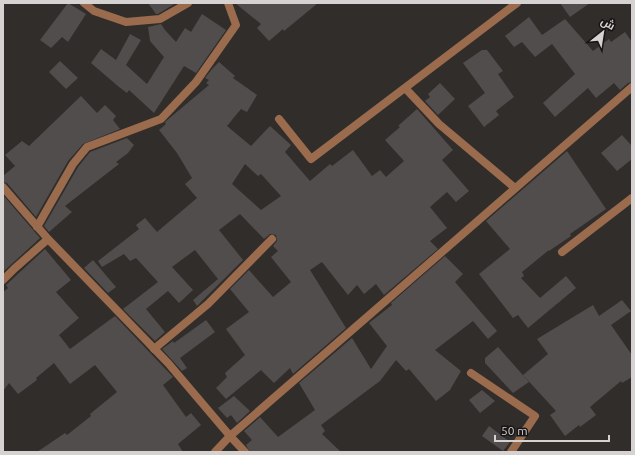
<svg xmlns="http://www.w3.org/2000/svg" width="635" height="455" viewBox="0 0 635 455" font-family="Ubuntu,Cairo,sans-serif">
<rect width="100%" height="100%" fill="#312d2b"/>
<path fill="#514d4c" fill-rule="evenodd" d="M68,3L86,14L68,42L62,37L51,48L40,40Z
M148,3H176L158,14H156Z
M235,3H318L284,31L283,29L269,41L257,28L261,24Z
M560,3H590L570,17Z
M202,14L226,30L196,73L184,66L154,113L129,90L127,93L119,87L91,63L101,49L116,60L130,34L141,40L126,65L147,84L164,57L150,41L148,27L161,24L165,30L176,42L185,28L191,32Z
M529,17L542,35L565,19L593,51L609,39L611,42L625,32L632,42V82L628,83L620,90L614,83L596,98L588,88L555,117L543,103L575,74L552,44L535,57L522,42L514,47L505,36Z
M482,50H487L503,71L498,74L514,97L496,111L499,115L484,127L468,106L485,93L463,63Z
M60,61L78,78L66,89L49,72Z
M219,62L235,76L233,78L257,95L247,112L241,109L227,126L251,146L270,126L291,145L285,152L310,181L330,164L332,166L353,150L372,176L380,170L386,177L404,161L385,140L400,127L398,126L417,109L453,150L442,160L469,191L456,202L447,192L430,207L447,228L430,241L438,249L384,295L376,284L364,294L357,285L348,295L322,262L310,270L346,328L293,374L290,368L274,383L261,370L226,399L216,388L227,377L225,373L245,355L226,329L249,312L230,289L249,270L273,297L291,282L271,257L278,251L273,246L277,241L276,235L270,234L264,239L240,214L219,230L243,260L197,306L193,300L218,279L195,250L172,267L193,290L179,303L168,291L146,309L165,332L155,341L123,309L158,282L136,258L130,261L124,254L102,267L98,261L139,229L136,225L145,218L157,232L197,198L185,184L192,178L177,153L159,130L166,124L165,123L166,121L209,85L206,83L209,80L205,78L212,69ZM245,164L258,176L261,174L281,196L261,210L232,184Z
M440,83L455,99L438,115L425,101L430,97L428,94Z
M81,96L97,113L105,105L116,116L113,120L120,129L83,144L68,161L36,217L7,183L3,182V176L15,166L5,155L22,141L29,146Z
M622,135L632,146V159L617,171L601,153Z
M127,138L134,145L128,153L116,162L119,164L65,206L72,212L49,232L44,226L78,167L90,152Z
M567,151L606,209L570,234L571,236L549,251V250L522,272L524,276L521,278L540,298L566,276L576,288L528,328L518,315L513,318L479,274L510,249L486,221Z
M3,195L40,238L3,272Z
M45,249L71,280L56,292L79,318L59,335L70,349L115,316L173,377L163,385L186,417L191,413L201,425L178,444L183,452H37L65,433L67,435L91,416L90,414L117,392L95,365L70,384L54,363L36,378L37,380L18,394L9,383L3,391V292L8,288L6,285Z
M445,256L463,274L455,282L497,331L488,339L473,321L435,350L461,371L450,390L436,401L409,369L406,371L396,360L380,381L321,425L325,431L322,434L341,452H250L246,445L252,440L244,431L258,419L260,417L278,437L315,410L299,383L352,338L371,369L387,346L369,323L392,305L391,303Z
M93,260L116,287L108,293L84,268Z
M622,300L631,311L611,325L632,355V377L622,383L621,381L590,407L596,415L580,427L579,425L565,436L550,415L556,411L523,375L548,354L537,339L593,305L599,316Z
M206,320L215,332L180,358L187,368L182,371L162,349L173,341L174,343Z
M498,347L529,382L513,393L485,363V358Z
M482,390L495,401L480,413L469,400Z
M234,396L250,411L237,423L231,415L227,418L218,408Z
M489,426L510,442L503,451L482,436Z"/>
<g fill="none" stroke-linecap="round" stroke-linejoin="round">
<path stroke="#9a6b4d" stroke-width="8" d="M154,349L208,304L272,239"/>
<path stroke="#9a6b4d" stroke-width="8" d="M84,3L94,11L126,22L160,19L188,3
M405,88L439,124L515,188
M279,119L311,159L517,3
M3,187L48,239L168,363L230,436L245,452
M37,227L73,164L87,147L161,119L196,82L236,25L228,3
M562,252L632,198
M3,280L14,269L48,239
M471,373L535,416L511,452
M215,452L230,436L632,87"/>
</g>
<rect width="635" height="455" fill="none" stroke="#d5d2d1" stroke-width="8"/>
<g transform="translate(603 32) rotate(30)" stroke="#171515" stroke-width="3" paint-order="stroke">
<path d="M0-3L7 15L0 10L-7 15Z" fill="#d5d2d1"/>
<text y="-6" font-size="11" font-weight="bold" text-anchor="middle" fill="#d5d2d1">ش</text>
</g>
<path d="M495 435v6h114v-6" fill="none" stroke="#d5d2d1" stroke-width="2"/>
<text x="501" y="435" font-size="12" fill="#d5d2d1" stroke="#171515" stroke-width="3" paint-order="stroke">50 m</text>
</svg>
